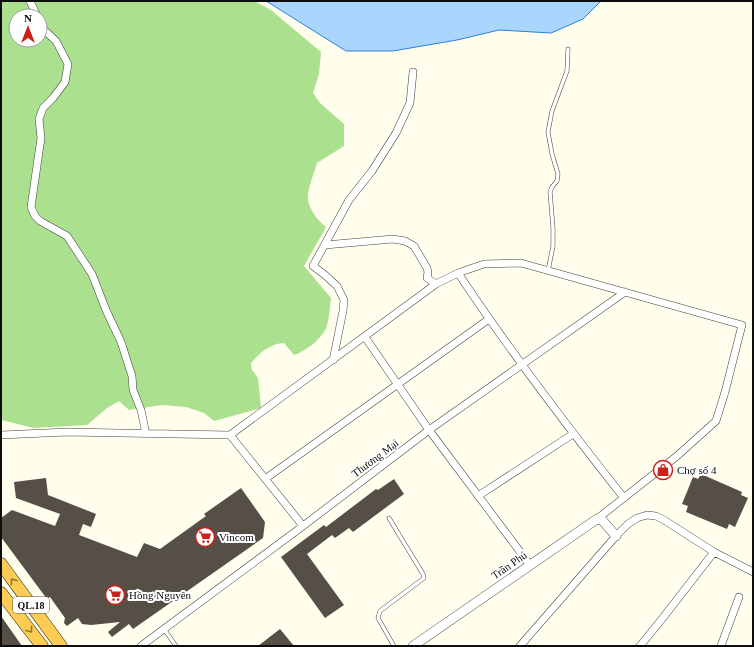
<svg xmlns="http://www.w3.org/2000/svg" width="754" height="647" viewBox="0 0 754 647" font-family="'Times New Roman',serif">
<rect width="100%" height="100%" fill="#fffdec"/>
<path fill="#abe08f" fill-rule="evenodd" d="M1,1H254L271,10L321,52L319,74L313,93L320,103L344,124V146L317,163C314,173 310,183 308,193C306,206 317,220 326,227L304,266L331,298C330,307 329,318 327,326C322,339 306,351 294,355L284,343C269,344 261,352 251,363L252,370L258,378L261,408L214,421L204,413L186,407L162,405L129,410L119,401L107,408L87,425L34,428L1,420ZM16,16H40V40H16Z"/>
<path fill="#aad5fd" stroke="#2981dc" d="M266,1H601L583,19L551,33L499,30L457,40L393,51H346Z"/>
<path fill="#564f48" d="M701,474L742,492L741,495L748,498L735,527L729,524L727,529L686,512L688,506L682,504L693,477L698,479Z
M46,478L48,495L96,514L91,527L83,524L79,535L137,557L144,543L160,549L206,516L204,514L241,488L265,522L263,538L133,629L129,624L112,637L108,632L120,622L91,625L82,624L78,618L67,626L64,623L65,618L50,597L47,599L1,537V518L12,510L55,526L60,514L16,498L14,482Z
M394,479L404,494L353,532L349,528L335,538L332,535L307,554L344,605L325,618L281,557L324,525L326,527L376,489L378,490Z
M1,616L22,646H1Z
M280,629L294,646H258Z"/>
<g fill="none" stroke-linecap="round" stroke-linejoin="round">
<defs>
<path id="service" d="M548,271L553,246V228L550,192L552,187L557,181L558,174L552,154L548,132L552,111L567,71L568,49
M389,518L423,574L424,578L380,611L378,618L394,646
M164,629L176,646"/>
<path id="minor" d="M30,1L37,16
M40,23L42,28L56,41L68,64L65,82L53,98L43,108L39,119L41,138L31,207L35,216L40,221L67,236L92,274L106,310L121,342L132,376L133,390L141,410L146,434
M325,245L393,239L405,241L414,246L427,268L428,272L427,278L436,284
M458,273C510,351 566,425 624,498
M365,337L429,430L530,565
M333,360L343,311L344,300L337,286L325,275L313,266L349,200L372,171L396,133L410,103L413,72
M1,435L67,432L230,435L436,284L458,273L484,264L521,263L742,325L725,392L716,421L677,456L597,519
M230,435L303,526
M265,479L489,319
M478,496L573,434
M141,646L303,526L429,430L625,292
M520,646L616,536L628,524L637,518L647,515L656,516L664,520L714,552L753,572
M640,646L662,619L714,552
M721,646L739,597"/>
<path id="tertiary" d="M413,646L597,519L602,520L616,536"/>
<path id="trunk" d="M1,564L61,646
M1,593L42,646"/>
</defs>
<use href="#service" stroke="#404040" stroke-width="4.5"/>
<use href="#minor" stroke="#404040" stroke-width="8"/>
<use href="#tertiary" stroke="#404040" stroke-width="10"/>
<use href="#trunk" stroke="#1e1e1e" stroke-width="13"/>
<use href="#service" stroke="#fff" stroke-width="3.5"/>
<use href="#minor" stroke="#fff" stroke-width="7"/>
<use href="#tertiary" stroke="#fff" stroke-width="9"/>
<use href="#trunk" stroke="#ffcc53" stroke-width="12"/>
</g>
<defs><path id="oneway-chevron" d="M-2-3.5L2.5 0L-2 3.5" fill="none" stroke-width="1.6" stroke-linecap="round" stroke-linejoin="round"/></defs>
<g stroke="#927634">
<use href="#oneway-chevron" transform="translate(13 581) rotate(-126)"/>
<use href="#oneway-chevron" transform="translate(30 630) rotate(53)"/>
</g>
<defs>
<symbol id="shop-ring" viewBox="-11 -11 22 22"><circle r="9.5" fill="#fff" stroke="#cb2116" stroke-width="1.5"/><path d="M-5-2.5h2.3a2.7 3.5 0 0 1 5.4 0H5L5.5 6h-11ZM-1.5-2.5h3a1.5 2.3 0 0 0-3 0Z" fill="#cb2116"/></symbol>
<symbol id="supermarket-ring" viewBox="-11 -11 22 22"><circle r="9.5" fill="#fff" stroke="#cb2116" stroke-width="1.5"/><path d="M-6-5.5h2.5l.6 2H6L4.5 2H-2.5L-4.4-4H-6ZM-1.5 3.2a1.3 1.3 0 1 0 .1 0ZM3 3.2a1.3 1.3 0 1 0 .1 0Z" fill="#cb2116"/></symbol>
</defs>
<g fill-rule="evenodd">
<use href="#shop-ring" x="652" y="459" width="22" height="22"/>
<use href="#supermarket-ring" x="194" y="526" width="22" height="22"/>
<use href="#supermarket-ring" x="104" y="584" width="22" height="22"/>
</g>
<g text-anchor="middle" stroke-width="4" stroke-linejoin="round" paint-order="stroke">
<rect fill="#fff" stroke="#565656" stroke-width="1" x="13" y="597" width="36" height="16" rx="3"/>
<g font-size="10" font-weight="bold" fill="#0d0d0d">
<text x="31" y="609">QL.18</text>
</g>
<g font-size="11" fill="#0d0d0d" stroke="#fff">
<text transform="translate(375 458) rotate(-37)" y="4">Thương Mại</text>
<text transform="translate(509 565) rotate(-35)" y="4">Trần Phú</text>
</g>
<g font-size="11" fill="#0d0d0d" stroke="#fff" text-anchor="start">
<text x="677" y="474">Chợ số 4</text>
<text x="219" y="541">Vincom</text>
<text x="129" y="599">Hồng Nguyên</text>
</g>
</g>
<rect width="754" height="647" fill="none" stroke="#0d0d0d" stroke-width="4"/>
<g transform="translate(28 28)"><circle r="19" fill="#ffffff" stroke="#9e9e9e"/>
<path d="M0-3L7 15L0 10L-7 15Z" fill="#cb2116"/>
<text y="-6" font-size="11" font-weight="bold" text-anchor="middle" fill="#0d0d0d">N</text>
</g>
</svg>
